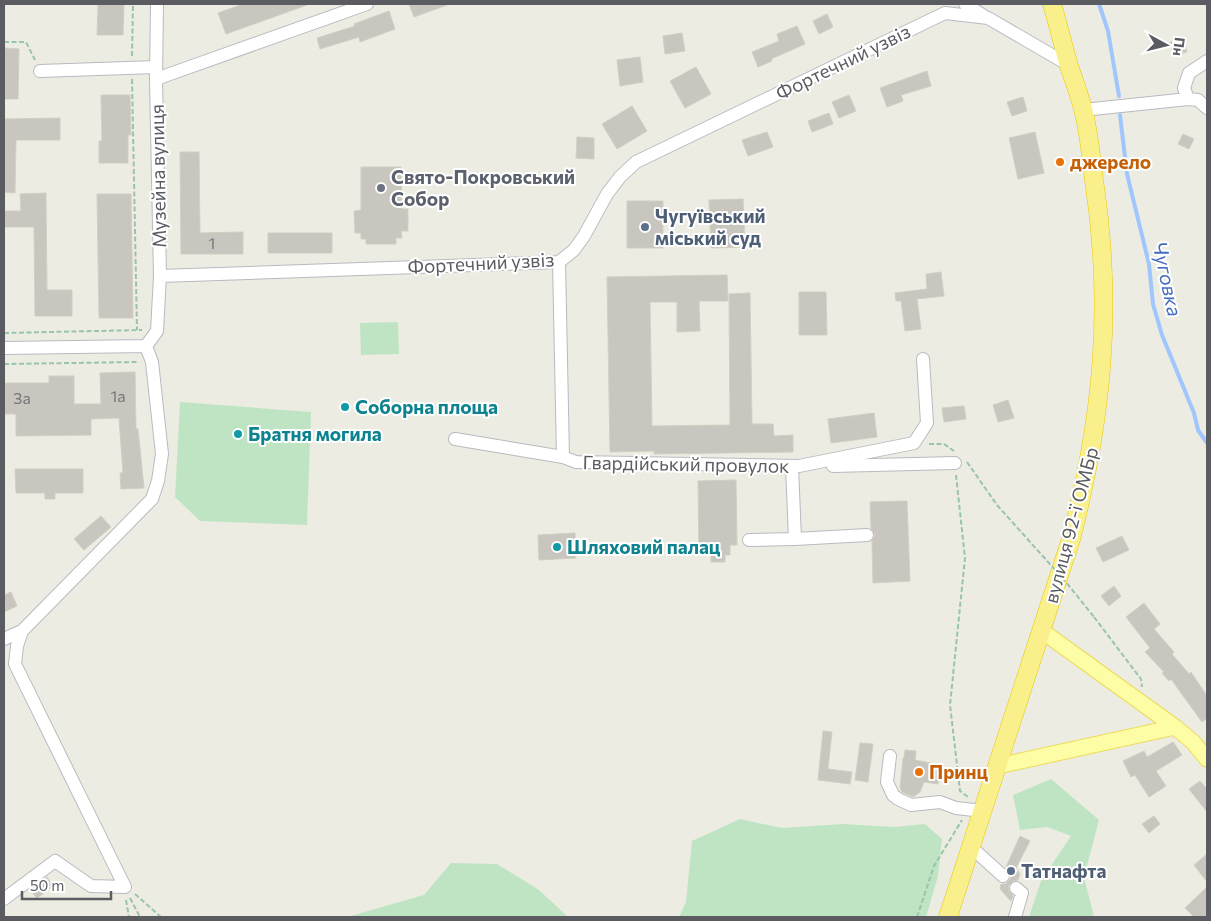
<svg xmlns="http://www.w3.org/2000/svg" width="1211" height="921" viewBox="0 0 1211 921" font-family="Commissioner,sans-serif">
<rect width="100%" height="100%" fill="#edece2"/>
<path fill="#bee4c4" d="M398,322L399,354L361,355L360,323Z
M180,402L311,412L307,525L200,521L175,497Z
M1051,779L1099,820L1084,877L1094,917H1029L1041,881L1071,836L1047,827L1020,830L1013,795Z
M740,819L782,828L843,824L895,827L925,824L942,839L938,876L926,917H679L686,902L692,841Z
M451,863L497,864L539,890L568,917H347L424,895Z"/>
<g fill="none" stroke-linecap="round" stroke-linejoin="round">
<path stroke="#a1c6fd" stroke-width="4" d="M1099,4L1108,31L1119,96
M1120,115L1127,174L1149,264L1153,304L1162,335L1194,413L1198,430L1207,443"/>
</g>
<path fill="#c8c6bf" stroke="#d1cfc0" d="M98,4H124L123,35H97Z
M243,4H307V5L226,34L218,13Z
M409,4H447V5L414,17Z
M389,11L395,29L360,42L359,37L320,49L317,38L355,26L354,24Z
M827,14L833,27L819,34L813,21Z
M797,26L805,44L771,59L772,61L758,67L752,52L779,41L777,34Z
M682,33L685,51L665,54L663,36Z
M1184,38L1187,52L1173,55L1170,42Z
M4,48L19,49L18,99H4Z
M640,57L643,82L620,86L617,60Z
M696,67L711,94L685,108L670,81Z
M927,71L931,86L901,95L903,101L887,107L880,88Z
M101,95H130L131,135H128V163H99V141H102Z
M849,95L856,111L839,118L832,102Z
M1023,97L1027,111L1012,116L1007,102Z
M632,106L647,131L617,149L602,124Z
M829,113L833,124L812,132L808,121Z
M60,118V140H16L15,193L4,192V119Z
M767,132L773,147L748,156L742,140Z
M1035,132L1044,173L1018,179L1009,138Z
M1183,134L1194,139L1189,149L1178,144Z
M577,137L594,138V159L576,158Z
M180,152H199L200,233L243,232V254H181Z
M361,167H401L402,209H408V231H401L402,238H396V244H366V239H361V233H355L354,211L361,210Z
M46,193L47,290H72V316H35L34,227H4V211H21L20,194Z
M97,194H131L133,318H99Z
M743,199L745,247L711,248L709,200Z
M627,201H663V248H627Z
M268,233H332V253H268Z
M941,272L944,296L917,299L921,329L905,331L901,301H896L895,293L927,289L926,274Z
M727,275L728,301H699L700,331L677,332V302H650L652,426L730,425L729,294L750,293L752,424H773L774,436L793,435V452L654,454V451L610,452L607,277Z
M799,292H826L827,335H799Z
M135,372L136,429H138L144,488L121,489L120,473H123L119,418L91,419V435L16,436V414H4V383H49V376H74V404H101L100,373Z
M1008,400L1014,418L998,422L993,405Z
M964,406L966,419L944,422L942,408Z
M874,413L877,437L831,443L828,419Z
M15,469H83V493H55V499H45V493H16Z
M736,480L737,545H730V555H725V562H711V555H699L698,481Z
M907,501L910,581L873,583L872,541L875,535L871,528L870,502Z
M101,516L111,527L84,550L74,539Z
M575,533L576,558L539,560L538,535Z
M1122,536L1129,550L1103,562L1096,548Z
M1114,586L1121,596L1109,606L1101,596Z
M11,592L17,606L4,612V595Z
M1144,603L1160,624L1154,629L1174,652L1172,654L1189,674L1191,672L1207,696V718L1202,722L1171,679L1169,681L1162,673L1164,672L1145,652L1150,648L1126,617Z
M823,731L832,732L828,769L852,772L850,784L818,780Z
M1173,742L1182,755L1156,771L1166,786L1149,797L1135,775L1131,777L1123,761L1144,751L1147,757Z
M860,743L873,744L868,782L855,780Z
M905,750L916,751L915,760L941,765L938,784L924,782L920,792L913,797L902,792L900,788L903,758H904Z
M1200,781L1207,789V812L1189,789Z
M1154,816L1160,824L1149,833L1142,824Z
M1020,836L1030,841L1016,868L1020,874L1018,880L1013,881L1008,886L1009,891L1013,896L1011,901L1000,889L1001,884H1006L1011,878V873L1006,867Z
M1207,854V882L1194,865Z
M47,877L53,886L37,898L30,890Z
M1207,887V917H1194L1185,908Z"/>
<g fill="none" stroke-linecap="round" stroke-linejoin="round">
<defs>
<path id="minor" d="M965,4L984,16
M40,71L156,67
M156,79L367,4
M1188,99L1184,88L1189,73L1207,61
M1083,110L1188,99L1198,100L1207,108
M559,262L563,457
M160,276L559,262L574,250L584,236L607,194L620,177L636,162L945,13L988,18L1069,65
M146,346L157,331L160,276L156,79L157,4
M4,348L146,346
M455,439L563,457L576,462L799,466L914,443L927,423L923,359
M792,466L795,539L867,535
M833,466L955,463
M749,540L795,539
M4,639L22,631L152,499L158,481L162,454L152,362L146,346
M890,756L887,782L893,795L898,799L911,805L940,802L956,808L983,811
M971,847L1003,876
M4,899L55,861L91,886L125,887L15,664L17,646L22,631
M1015,917L1022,893L1016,888"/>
<path id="major" d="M1042,631L1175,727L1193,742L1207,759
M998,766L1175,727"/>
<path id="highway" d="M948,917L1071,539C1103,416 1113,306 1094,180C1091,156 1089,132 1083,109C1079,94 1074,80 1069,66C1063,45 1058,24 1052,4"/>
</defs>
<use href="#minor" stroke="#b9bac0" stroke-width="14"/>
<use href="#major" stroke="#eddc5a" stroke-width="17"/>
<use href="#highway" stroke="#e8c706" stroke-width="19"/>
<path stroke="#98c4ac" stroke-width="2" stroke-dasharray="5 2.5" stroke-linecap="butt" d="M4,42H26L35,60
M132,56L133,4
M132,79L137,330
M4,333L142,330
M4,364L139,362
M929,444H944L954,451
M967,462L997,505
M956,475L965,558L950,705L960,791L968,797
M1094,617L1141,679L1142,687
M135,894L161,917
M130,898L140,917
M126,900L129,917
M917,917L934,866L962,820"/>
<use href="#minor" stroke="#fff" stroke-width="12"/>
<use href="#major" stroke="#fdfda6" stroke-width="15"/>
<use href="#highway" stroke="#faf08b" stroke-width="18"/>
<path stroke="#98c4ac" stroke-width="2" stroke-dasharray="5 2.5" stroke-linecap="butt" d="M997,505L1066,582L1094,617"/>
</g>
<g fill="#e8710a" stroke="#fff" stroke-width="2">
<circle cx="1060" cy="162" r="5"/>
<circle cx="919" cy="772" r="5"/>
</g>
<circle fill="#6b7280" stroke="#fff" stroke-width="2" cx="381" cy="188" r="5"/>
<g fill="#5c6f8a" stroke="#fff" stroke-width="2">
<circle cx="645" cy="227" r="5"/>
<circle cx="1011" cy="871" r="5"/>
</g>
<g fill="#0f9aa8" stroke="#fff" stroke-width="2">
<circle cx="345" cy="407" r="5"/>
<circle cx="238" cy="434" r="5"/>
<circle cx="557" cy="547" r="5"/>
</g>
<g text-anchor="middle" stroke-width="4" stroke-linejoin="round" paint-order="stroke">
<g font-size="16" fill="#767679">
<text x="212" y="249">1</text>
<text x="118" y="402">1а</text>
<text x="22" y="404">3а</text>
</g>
<g font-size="19" fill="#5a5c62" stroke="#fff">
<text transform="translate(843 62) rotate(-26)" y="7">Фортечний узвіз</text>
<text transform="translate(158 176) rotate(-91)" y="7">Музейна вулиця</text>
<text transform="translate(481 263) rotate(-3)" y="7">Фортечний узвіз</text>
<text transform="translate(686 464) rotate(1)" y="7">Гвардійський провулок</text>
<text transform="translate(1071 525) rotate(-75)" y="7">вулиця 92-ї ОМБр</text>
</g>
<g font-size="19" font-weight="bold" fill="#c56008" stroke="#fff" text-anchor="start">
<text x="1070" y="169">джерело</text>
<text x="929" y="779">Принц</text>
</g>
<g font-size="19" font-weight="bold" fill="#5b616d" stroke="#fff" text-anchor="start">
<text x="391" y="184">Свято-Покровський<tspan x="391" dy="22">Собор</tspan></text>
</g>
<g font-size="19" font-weight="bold" fill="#4e5e75" stroke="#fff" text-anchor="start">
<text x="655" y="223">Чугуївський<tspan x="655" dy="22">міський суд</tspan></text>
<text x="1021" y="878">Татнафта</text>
</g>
<g font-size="19" font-weight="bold" fill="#0d838f" stroke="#fff" text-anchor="start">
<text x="355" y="414">Соборна площа</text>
<text x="248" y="441">Братня могила</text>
<text x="567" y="554">Шляховий палац</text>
</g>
<g font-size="20" font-style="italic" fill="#456cbf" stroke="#fff">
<text transform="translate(1167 279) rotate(78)" y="7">Чуговка</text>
</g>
</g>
<rect width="1211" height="921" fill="none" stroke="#5a5c62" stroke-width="10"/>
<g transform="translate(1166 45) rotate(97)" stroke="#ffffff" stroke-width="4" paint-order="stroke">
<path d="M0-4L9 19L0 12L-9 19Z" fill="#5a5c62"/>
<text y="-8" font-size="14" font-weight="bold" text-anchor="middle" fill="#5a5c62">Пн</text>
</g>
<path d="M22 891v8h89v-8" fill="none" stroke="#5a5c62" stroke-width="2.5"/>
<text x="30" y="891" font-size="15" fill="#5a5c62" stroke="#ffffff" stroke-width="4" paint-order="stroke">50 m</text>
</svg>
